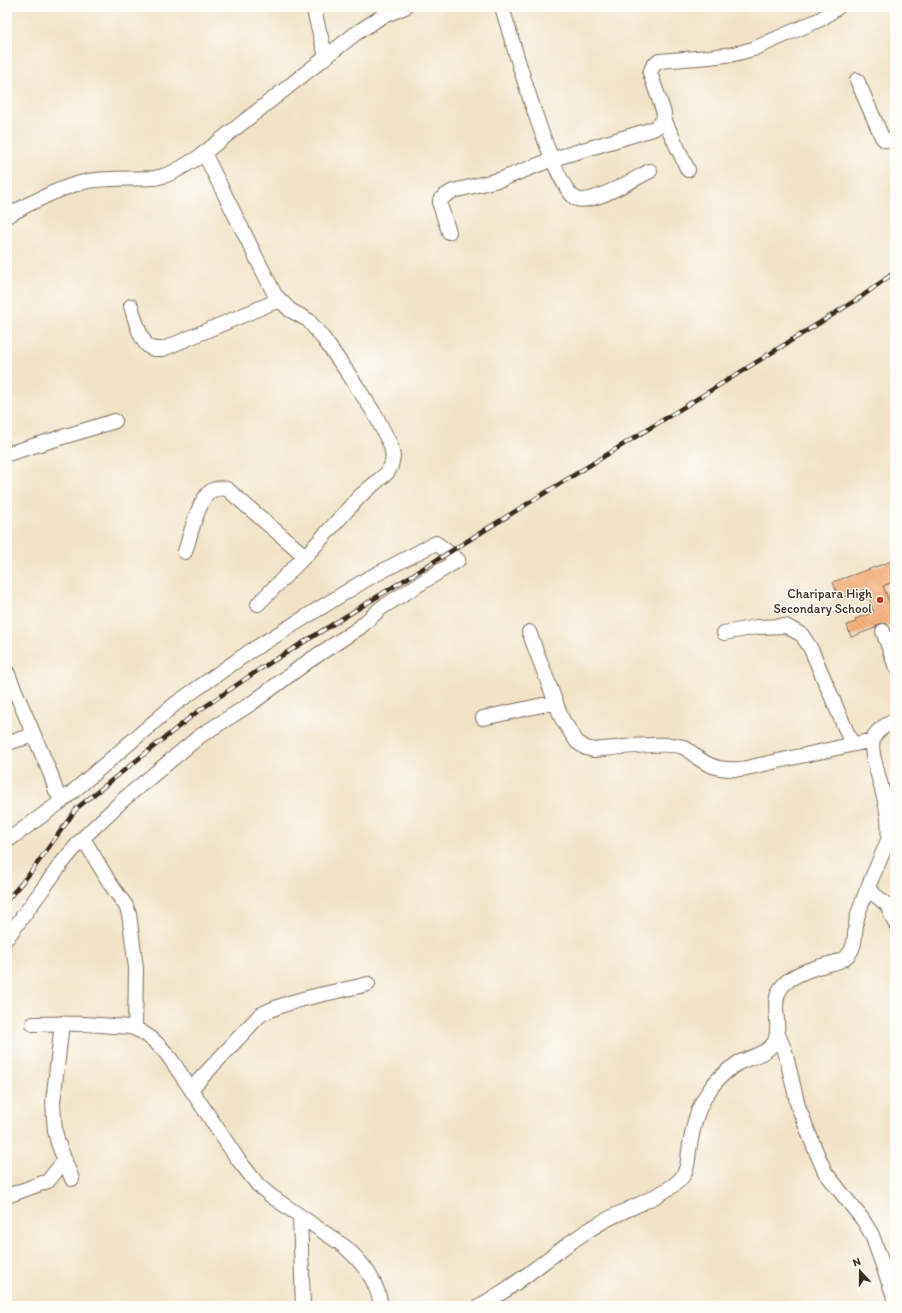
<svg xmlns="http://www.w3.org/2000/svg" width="902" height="1313" viewBox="0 0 902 1313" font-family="Itim,sans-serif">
<defs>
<pattern id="building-back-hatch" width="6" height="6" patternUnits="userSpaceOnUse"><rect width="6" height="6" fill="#f6b17b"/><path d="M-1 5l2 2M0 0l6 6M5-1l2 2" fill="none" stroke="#d4986a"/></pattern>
</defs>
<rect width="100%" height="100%" fill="#fdfcf7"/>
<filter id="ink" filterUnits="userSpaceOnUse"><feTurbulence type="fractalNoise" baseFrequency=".025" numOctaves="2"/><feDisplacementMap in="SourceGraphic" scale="8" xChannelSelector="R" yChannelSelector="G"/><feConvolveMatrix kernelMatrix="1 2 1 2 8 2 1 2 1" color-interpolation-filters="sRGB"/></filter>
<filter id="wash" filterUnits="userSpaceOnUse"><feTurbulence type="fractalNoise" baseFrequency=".012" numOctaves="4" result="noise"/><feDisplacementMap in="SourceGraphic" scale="16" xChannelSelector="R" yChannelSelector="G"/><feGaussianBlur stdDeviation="0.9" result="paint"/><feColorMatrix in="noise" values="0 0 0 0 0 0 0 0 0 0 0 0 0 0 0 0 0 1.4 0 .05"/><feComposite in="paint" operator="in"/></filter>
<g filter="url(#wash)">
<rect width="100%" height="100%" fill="#f2e3c8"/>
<g id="blocks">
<path fill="url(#building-back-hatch)" d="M895,560V581L883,586L891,606L895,605V621L888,624L881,623L877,625L875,628L851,637L847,625L856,622L855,619L874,612L866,589L839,599L833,582Z"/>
</g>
</g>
<g filter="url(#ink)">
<use href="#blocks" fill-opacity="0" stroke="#7b6b5a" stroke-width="1"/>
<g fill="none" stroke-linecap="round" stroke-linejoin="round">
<defs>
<path id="minor" d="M313,7L326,57
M502,7C511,37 554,190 577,199C592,205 636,178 650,171
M857,80L882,137L885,140L895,141
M664,119L688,170
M204,153L275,295L290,310L308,320L323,338L350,376L376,416L391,446L393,457L391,466L387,473L360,496L311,550L258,604
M7,216C29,203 71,182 96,180C115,178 135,179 155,178C172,175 184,166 199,157L355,34L381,17L405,7
M449,232L440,205V200L446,195L453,191L502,179L553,159L653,129C660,125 664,121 664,113L650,73L653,66L659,61L709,57L734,54L753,49L821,19L838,7
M131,306C134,316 140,339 148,346C152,350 157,349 163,349L279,300
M7,454L115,421
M185,552C190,537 198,499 211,491C216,488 222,488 227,489L305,556
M883,631L895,665
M529,632L562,719L577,742L586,748L594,750C613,748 669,741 683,747C689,750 694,755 698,758C713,769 725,770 742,769L873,740
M724,633L757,627L786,626L802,635L811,649L852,744
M7,672L51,775L56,791L62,801
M483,718L556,702
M7,743L34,735
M83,838L111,885L126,906L129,914L136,968L135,1029
M7,841L62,801L175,704L249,652L367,579L436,543L458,560L381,608L359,628L310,660L252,703L200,736L124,799L83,838L61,864L7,938
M868,889L887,905L895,923
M62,1023L53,1102L54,1118L55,1131L58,1143L72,1179
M33,1024C60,1023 86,1023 112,1026C120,1026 130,1026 136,1029C153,1037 164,1049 174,1064L237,1158L258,1185L271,1196L344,1246C363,1263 377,1280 381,1306
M777,1032L785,1051L798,1106L815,1149L825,1172L863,1220L872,1235L893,1294L895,1306
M191,1089L260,1015C292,998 333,993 368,984
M7,1196L48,1181L65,1160
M300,1216L303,1306
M479,1306C519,1285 553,1252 592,1228C604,1220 618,1214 631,1208C644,1202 678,1187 684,1174C688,1167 688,1158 689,1151C693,1127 696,1108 711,1088C717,1079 729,1069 738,1063C750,1057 768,1054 775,1041C782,1024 770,1004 781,988C790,975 810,969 825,965C833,963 841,962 847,956C857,947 854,931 857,918C864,892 878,866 888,840C891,816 883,794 877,771C875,761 870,750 873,740C875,730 887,725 895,720"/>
</defs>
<use href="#minor" stroke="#7b6b5a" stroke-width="16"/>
<use href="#minor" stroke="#fff" stroke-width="14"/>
<defs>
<path id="rail" d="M7,900L31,872L77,808L197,712L260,669L330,626L784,345L861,297L895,272"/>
</defs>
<use href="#rail" stroke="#3b2a1e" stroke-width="4.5"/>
<use href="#rail" stroke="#fdfcf7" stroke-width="3" stroke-dasharray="9" stroke-linecap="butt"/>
</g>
</g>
<circle fill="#c8321e" stroke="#fdfcf7" stroke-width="1.5" cx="880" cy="600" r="4"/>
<g text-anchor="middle" stroke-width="3" stroke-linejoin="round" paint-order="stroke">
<g font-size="13" fill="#3b2a1e" stroke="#fdfcf7" text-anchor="end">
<text x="872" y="598">Charipara High<tspan x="872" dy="15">Secondary School</tspan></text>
</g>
</g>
<rect width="902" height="1313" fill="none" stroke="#fdfcf7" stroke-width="24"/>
<g transform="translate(860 1271) rotate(339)" stroke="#fdfcf7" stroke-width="3" paint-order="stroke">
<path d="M0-3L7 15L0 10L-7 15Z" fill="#3b2a1e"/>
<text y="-6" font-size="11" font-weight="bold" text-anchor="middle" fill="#3b2a1e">N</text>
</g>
</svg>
